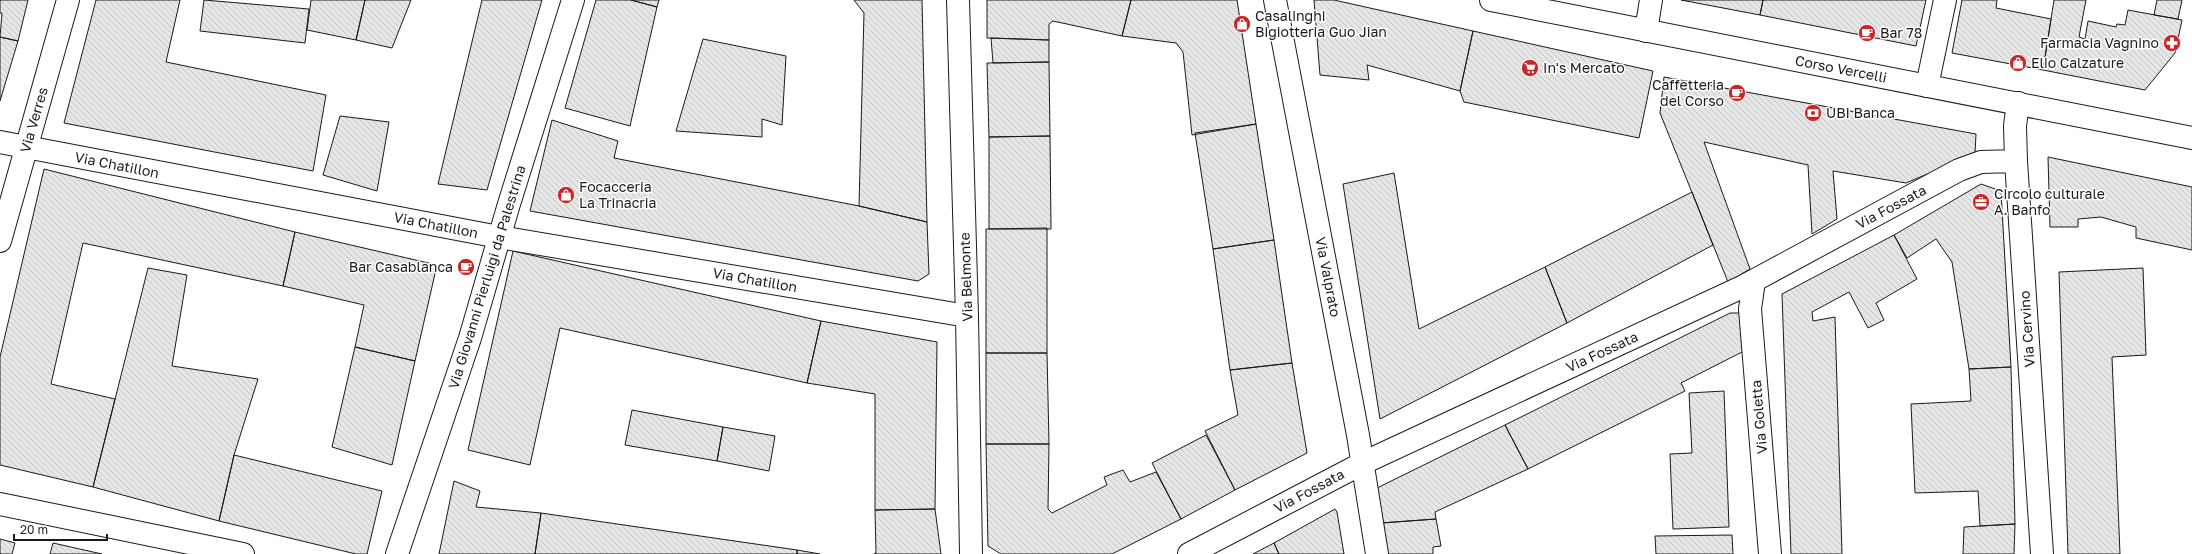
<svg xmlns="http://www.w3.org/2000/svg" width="2192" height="554" viewBox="0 0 2192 554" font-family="'Golos Text',sans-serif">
<defs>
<pattern id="building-back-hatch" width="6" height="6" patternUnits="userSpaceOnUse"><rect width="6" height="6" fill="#e6e6e6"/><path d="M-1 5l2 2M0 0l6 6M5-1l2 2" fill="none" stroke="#c5c5c5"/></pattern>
</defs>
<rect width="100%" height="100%" fill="#fff"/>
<path fill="url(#building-back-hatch)" stroke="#1a1a1a" d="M0,0H28L18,41L0,37L2,13H0Z
M96,0H180L166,62L326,95L313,171L64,123Z
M204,0L309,9L305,43L200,31Z
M311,0H365L356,40L307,30Z
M365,0H411L392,48L356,40Z
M482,0H542L487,190L438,184Z
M596,0H631L657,7L630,126L565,108Z
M631,0H659L657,7Z
M854,0H922L927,222L859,206L864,13Z
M987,0H1131L1122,36L1053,21L1049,24V40L987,38Z
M1131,0H1237L1256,124L1192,135L1183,52L1176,43L1122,36Z
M1314,0H1334L1473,31L1460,91L1367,65L1369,80L1320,75Z
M1681,0H1763L1760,15Z
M1763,0H1926L1916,46L1760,15Z
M1962,0H1997L1996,8L2051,19L2043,70L1952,53Z
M2054,0H2086L2079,37L2085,39L2088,21L2116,27L2117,24L2125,25L2128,10L2182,20L2175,53L2145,90L2043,70Z
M2157,0H2182L2178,19L2154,15Z
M1473,31L1653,71L1639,138L1464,102L1460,91Z
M0,37L18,41L0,101Z
M991,38L1049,40V62L993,63Z
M703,39L786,56L782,125L762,119V137L676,131Z
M1049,62L1050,136L989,137L987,63Z
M1664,77L1976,134L1975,154L1906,183L1833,171L1837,219L1812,234L1808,165L1704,142L1750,269L1728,282L1660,113Z
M340,116L389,122L377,191L323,175Z
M552,120L618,141L614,158L859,206L927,222L929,274L918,281L530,211Z
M1256,124L1274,240L1213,249L1195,133Z
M1050,136L1051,229H989V137Z
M2048,157L2192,187V250L2136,238V227L2101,217L2078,219V227H2050Z
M44,169L295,232L283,286L83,243L51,384L115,399L93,487L0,465V357Z
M1394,173L1419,329L1545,267L1567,323L1380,419L1343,184Z
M1981,184L2001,191L2011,367L1969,369L1952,262L1936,239L1907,258L1894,235Z
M1692,192L1713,245L1567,323L1545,267Z
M1047,228V353H986V229Z
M295,232L437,265L415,361L355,347L364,305L283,286Z
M1894,235L1917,279L1876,303L1884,320L1868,328L1849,292L1812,312L1813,321L1835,317L1842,554H1791L1782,294Z
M1274,240L1292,363L1230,370L1213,249Z
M513,251L821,321L807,383L560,328L530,465L468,450Z
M148,268L187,275L172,366L258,379L234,455L219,521L93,487Z
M2143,268L2146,355L2112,357L2120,554H2068L2059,272Z
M1730,313H1740L1744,351L1681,383L1685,391L1528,469L1505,425Z
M821,321L937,342L935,509L875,510V394L807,383Z
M355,347L415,361L392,465L332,447Z
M986,353H1047L1049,444H986Z
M1292,363L1307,453L1235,490L1205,431L1238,415L1230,370Z
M2011,367L2015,524L1980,526L1978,491L1915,493L1911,404L1971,401L1969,369Z
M1724,391L1729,527L1673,529L1670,454L1692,453L1689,393Z
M632,410L723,427L717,461L625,445Z
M1505,425L1528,469L1435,512L1436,519L1381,523L1377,488Z
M723,427L775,436L769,471L717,461Z
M1206,435L1235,490L1181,519L1152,463Z
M986,444H1049L1048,509L1052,513L1107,485L1104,477L1123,470L1130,482L1156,472L1181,519L1112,554H1001L988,546Z
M234,455L382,491L367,554H356L219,521Z
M454,481L480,491L476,507L541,513L535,554H439Z
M935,509L941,554H874L876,553L875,510Z
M1335,509L1337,512L1344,554H1279L1274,543Z
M541,513L797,550V554H535Z
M1436,519L1441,546L1433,547V554H1386L1381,523Z
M2015,524L2014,554H1963L1964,527Z
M1732,535L1733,554H1656L1655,536Z
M0,539L15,543L12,554H0Z
M53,543L102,554H50Z
M1274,543L1279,554H1253Z
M797,550L820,554H797Z"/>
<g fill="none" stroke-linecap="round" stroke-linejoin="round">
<defs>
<path id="street" d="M958,0L967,316L971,554
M1275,0L1358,435L1377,554
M1646,31L1651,0
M1927,86L1945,0
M2018,103L2015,126L2016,161L2042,554
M0,142L499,237L967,316
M0,241L68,0
M1754,281L1750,309L1770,554
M0,504L243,554
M1189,554L1363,463L1742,287L1959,170L1981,162L2016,161"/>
<path id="secondary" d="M1491,0L2192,138
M397,554L470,338L509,204L573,0"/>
</defs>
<use href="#street" stroke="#1a1a1a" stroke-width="24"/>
<use href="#secondary" stroke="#1a1a1a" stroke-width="24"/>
<use href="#street" stroke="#fff" stroke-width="22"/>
<use href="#secondary" stroke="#fff" stroke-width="22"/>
</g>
<defs>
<symbol id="shop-disc" viewBox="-11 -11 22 22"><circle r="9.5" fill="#c62828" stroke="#fff"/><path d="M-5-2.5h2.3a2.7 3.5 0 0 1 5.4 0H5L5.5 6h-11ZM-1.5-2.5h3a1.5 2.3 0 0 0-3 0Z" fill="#fff"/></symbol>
<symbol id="cafe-disc" viewBox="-11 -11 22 22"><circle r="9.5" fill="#c62828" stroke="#fff"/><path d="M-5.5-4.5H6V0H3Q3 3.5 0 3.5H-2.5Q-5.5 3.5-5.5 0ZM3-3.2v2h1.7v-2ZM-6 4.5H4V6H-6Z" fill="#fff"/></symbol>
<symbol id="pharmacy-disc" viewBox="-11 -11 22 22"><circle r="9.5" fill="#c62828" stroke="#fff"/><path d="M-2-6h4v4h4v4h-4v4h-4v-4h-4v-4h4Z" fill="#fff"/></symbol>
<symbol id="supermarket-disc" viewBox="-11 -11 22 22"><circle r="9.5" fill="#c62828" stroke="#fff"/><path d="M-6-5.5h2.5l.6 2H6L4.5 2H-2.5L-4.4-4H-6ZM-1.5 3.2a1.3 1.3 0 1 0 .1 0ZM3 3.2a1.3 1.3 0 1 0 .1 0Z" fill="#fff"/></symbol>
<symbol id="bank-disc" viewBox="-11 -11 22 22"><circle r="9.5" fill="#c62828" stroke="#fff"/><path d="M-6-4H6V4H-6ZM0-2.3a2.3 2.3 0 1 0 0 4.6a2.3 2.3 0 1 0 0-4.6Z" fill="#fff"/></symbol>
<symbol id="office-disc" viewBox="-11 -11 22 22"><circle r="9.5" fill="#c62828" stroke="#fff"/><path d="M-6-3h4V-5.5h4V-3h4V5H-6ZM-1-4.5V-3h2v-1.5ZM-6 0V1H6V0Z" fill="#fff"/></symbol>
</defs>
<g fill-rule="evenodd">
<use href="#shop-disc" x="1232" y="14" width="20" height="20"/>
<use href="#cafe-disc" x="1857" y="23" width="20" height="20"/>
<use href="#pharmacy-disc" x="2162" y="33" width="20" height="20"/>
<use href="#shop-disc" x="2008" y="53" width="20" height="20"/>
<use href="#supermarket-disc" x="1520" y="58" width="20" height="20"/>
<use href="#cafe-disc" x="1727" y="83" width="20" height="20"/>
<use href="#bank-disc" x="1803" y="103" width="20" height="20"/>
<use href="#shop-disc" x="556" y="185" width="20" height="20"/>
<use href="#office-disc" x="1971" y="192" width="20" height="20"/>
<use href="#cafe-disc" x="456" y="257" width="20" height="20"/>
</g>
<g text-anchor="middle" stroke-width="3" stroke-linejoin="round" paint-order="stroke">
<g font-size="14" fill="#1a1a1a" stroke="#fff" text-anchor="start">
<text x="1255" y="21">Casalinghi<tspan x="1255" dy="16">Bigiotteria Guo Jian</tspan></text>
<text x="1880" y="38">Bar 78</text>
<text x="2159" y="48" text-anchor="end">Farmacia Vagnino</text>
<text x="2031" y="68">Elio Calzature</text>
<text x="1543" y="73">In's Mercato</text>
<text x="1724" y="90" text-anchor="end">Caffetteria<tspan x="1724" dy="16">del Corso</tspan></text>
<text x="1826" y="118">UBI Banca</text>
<text x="579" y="192">Focacceria<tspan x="579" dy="16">La Trinacria</tspan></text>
<text x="1994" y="199">Circolo culturale<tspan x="1994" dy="16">A. Banfo</tspan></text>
<text x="453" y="272" text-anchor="end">Bar Casablanca</text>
</g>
<g font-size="14" fill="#1a1a1a" stroke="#fff">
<text transform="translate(1841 69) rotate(11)" y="5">Corso Vercelli</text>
<text transform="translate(34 120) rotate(-74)" y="5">Via Verres</text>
<text transform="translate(117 165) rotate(11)" y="5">Via Chatillon</text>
<text transform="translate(1891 207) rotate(-28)" y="5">Via Fossata</text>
<text transform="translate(436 225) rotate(11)" y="5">Via Chatillon</text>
<text transform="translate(487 277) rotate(-73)" y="5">Via Giovanni Pierluigi da Palestrina</text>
<text transform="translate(966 277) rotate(-92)" y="5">Via Belmonte</text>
<text transform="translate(1328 277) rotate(79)" y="5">Via Valprato</text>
<text transform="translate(755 280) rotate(10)" y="5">Via Chatillon</text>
<text transform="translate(2027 329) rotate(-94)" y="5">Via Cervino</text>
<text transform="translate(1602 352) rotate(-25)" y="5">Via Fossata</text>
<text transform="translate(1759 417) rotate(-95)" y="5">Via Goletta</text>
<text transform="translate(1309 491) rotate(-28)" y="5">Via Fossata</text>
</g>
</g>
<path d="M14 534v6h93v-6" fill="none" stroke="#1a1a1a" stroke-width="2"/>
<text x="20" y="534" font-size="12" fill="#1a1a1a" stroke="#ffffff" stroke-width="3" paint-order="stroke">20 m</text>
</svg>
